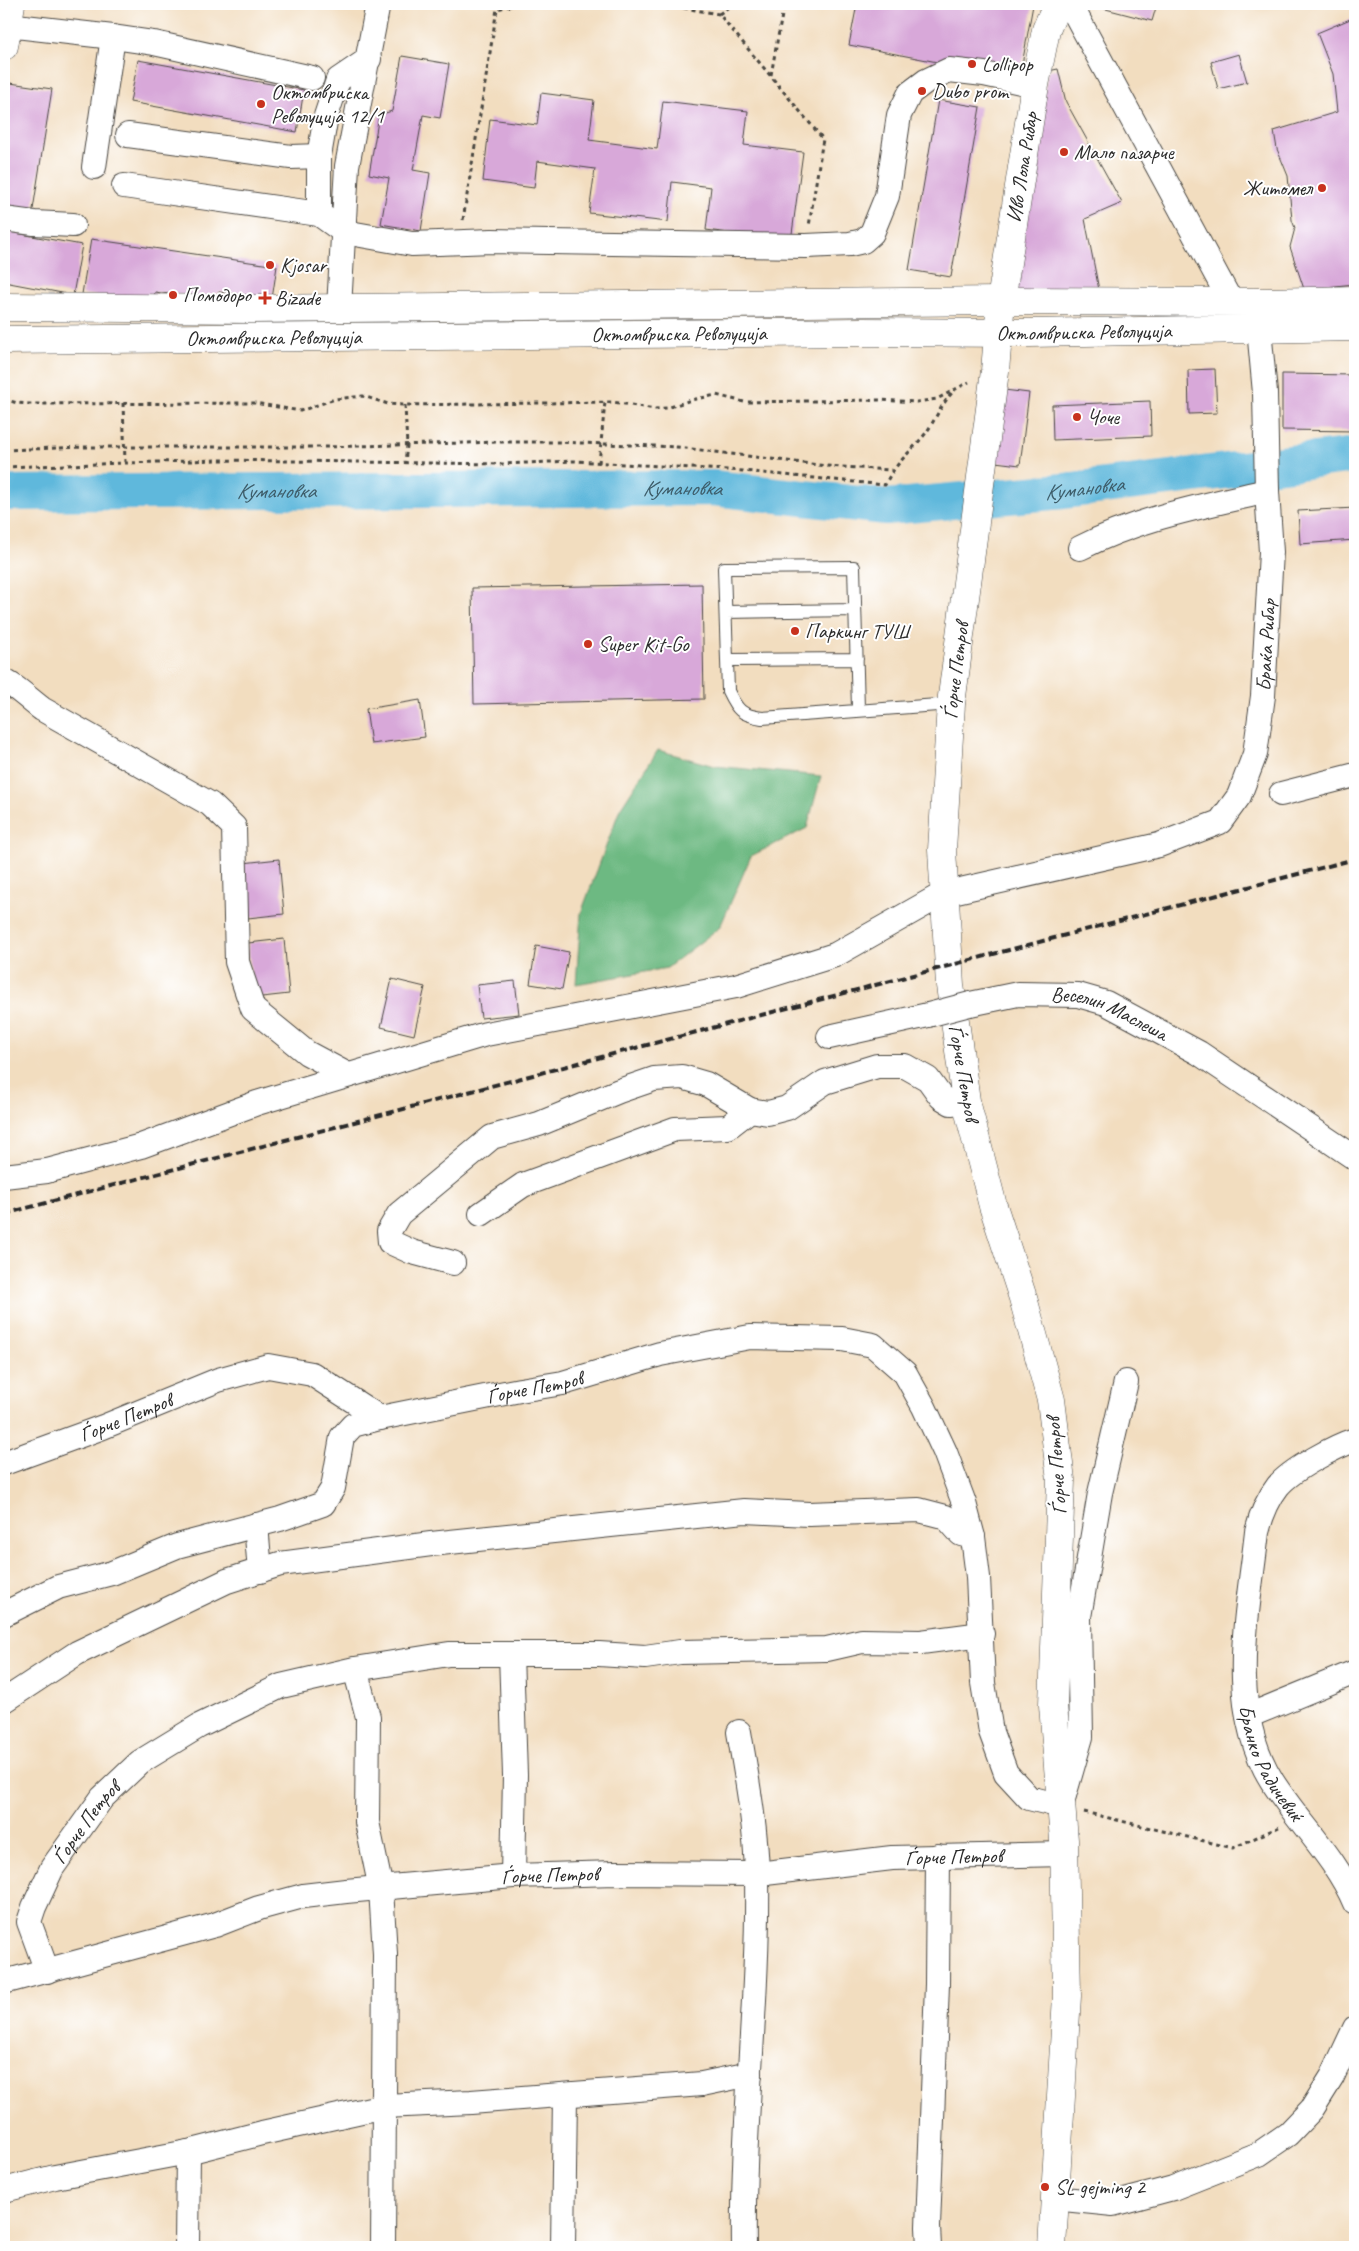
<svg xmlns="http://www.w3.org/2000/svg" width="1359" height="2251" font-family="Caveat,sans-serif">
  <rect width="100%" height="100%" fill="#fff"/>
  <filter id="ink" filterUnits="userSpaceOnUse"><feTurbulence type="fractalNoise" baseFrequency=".02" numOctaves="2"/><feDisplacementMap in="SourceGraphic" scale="10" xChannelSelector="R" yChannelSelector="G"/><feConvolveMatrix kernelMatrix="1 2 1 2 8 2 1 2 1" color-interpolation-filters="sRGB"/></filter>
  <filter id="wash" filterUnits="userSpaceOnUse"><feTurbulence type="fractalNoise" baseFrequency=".0096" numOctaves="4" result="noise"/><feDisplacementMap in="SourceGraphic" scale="20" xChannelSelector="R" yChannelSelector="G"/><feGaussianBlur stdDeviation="1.12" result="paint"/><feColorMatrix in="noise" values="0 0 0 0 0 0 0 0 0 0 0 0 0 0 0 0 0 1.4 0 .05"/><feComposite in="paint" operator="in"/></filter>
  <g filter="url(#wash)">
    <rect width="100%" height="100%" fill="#f2ddbf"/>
    <!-- forest -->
    <path fill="#6db982" stroke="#4c7256" d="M658,750l56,16 107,10 -14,52 -56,28 -31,71 -53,41 -91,16 5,-71 39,-104z"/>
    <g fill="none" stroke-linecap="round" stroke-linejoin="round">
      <!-- river -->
      <path stroke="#5eb8dc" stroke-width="36" id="s1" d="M4,493l709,-5 173,19 178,-16 291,-36"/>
    </g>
    <g id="blocks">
      <!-- building -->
      <path fill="#d8a8d9" d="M857,4h167l9,1 -12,65 -41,-8 -1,8 -130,-25z
        M1097,4h60l-5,17 -54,-14z
        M1355,17v267l-51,5 -14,-42 5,-19 -3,-8 -4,-44 -11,-27 -3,-18 63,-19 -4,-38 -16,-41z
        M1239,54l8,28 -29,7 -7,-27z
        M402,56l47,8 -9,54 -17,-3 -10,55 17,3 -9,58 -40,-7 8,-46 -20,-4 10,-59 13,-4z
        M138,60l166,30 -7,42 -167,-30z
        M1058,69l8,33 56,101 -37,16 15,76h-92l40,-224z
        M10,83l42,6 -20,127 -28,-4v-91z
        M541,93l53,7 -5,40 68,9 6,-48 85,10 -4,34 59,7 -12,89 -85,-11 5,-43 -39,-5 -4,40 -79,-9 6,-44 -58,-8 -3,27 -51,-7 7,-62 47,6z
        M938,100l42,7 -29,170 -42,-7z
        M4,231l78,14 -9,50 -69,-13z
        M91,239l186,27 -5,33 -53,-7 -8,8 -56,-8 -2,12 -71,-10z
        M1215,369l2,44 -28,1 -1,-44z
        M1282,374l73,1v56l-73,-1z
        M1004,390l25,3 -9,72 -25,-3z
        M1150,401l1,35 -98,4 -1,-35z
        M1355,508v32l-55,4 -2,-33z
        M702,584l2,115 -230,5 -2,-116z
        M420,700l5,37 -54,7 -5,-35z
        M279,859l5,55 -36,4 -5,-55z
        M284,939l5,55 -36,4 -5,-55z
        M536,946l33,6 -7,37 -32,-5z
        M392,979l33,8 -11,48 -33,-8z
        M515,981l4,33 -38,4 -4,-33z"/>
    </g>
  </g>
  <g filter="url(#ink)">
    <use href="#blocks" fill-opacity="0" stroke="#494641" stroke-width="1"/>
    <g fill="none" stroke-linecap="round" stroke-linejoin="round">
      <!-- service casing -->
      <g stroke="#494641" stroke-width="14">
        <path id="service" d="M726,612l129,-2
          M727,660l130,-1
          M858,709l-4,-142 -130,1 4,123c9,19 13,24 34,27l189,-14"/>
      </g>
      <!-- minor casing -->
      <g stroke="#494641" stroke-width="26">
        <g id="minor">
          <path d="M1070,4l161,298"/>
          <path d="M7,25l106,12 41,6 158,35"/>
          <path d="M128,135l163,22 28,-1"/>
          <path d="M94,167l19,-130"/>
          <path d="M124,186l195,28 25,18 68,12 80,-3 314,5 44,-2 13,-3 9,-8 15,-37 12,-81 11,-22 16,-12 23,-11 35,4 51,11"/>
          <path d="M319,214v-58l7,-40 12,-36 31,-21"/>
          <path d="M4,219l30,4 39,2"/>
          <path d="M339,308l8,-142 31,-162"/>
          <path d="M1080,548c59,-30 123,-42 187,-57"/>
          <path d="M4,681c6,1 30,22 38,28l168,95 24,23 3,135 16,47 54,44 41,22"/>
          <path d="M1281,794l74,-19"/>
          <path id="s2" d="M970,1004l48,-10 60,1 28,8 93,50 156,105"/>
          <path d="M829,1037l99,-22"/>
          <path id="s3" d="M4,1176l43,-5 94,-25 116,-43 229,-69 250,-48 99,-31 108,-61 216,-49 61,-23 19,-26 16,-42 8,-58 8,-144 -4,-61 -2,-98 -6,-64"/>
          <path d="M481,1214l42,-29 152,-56 53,-2 22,-17"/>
          <path d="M453,1263l-41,-11 -22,-10 -1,-11 10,-17 93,-77 47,-13 80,-33 35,-12 28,-2 24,7 44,26 18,3 19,-5 38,-26 52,-16h28l23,13 13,18 10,6 15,-2"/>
          <path id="s4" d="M1355,1440c-20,6 -64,30 -77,46 -11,14 -17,30 -21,46 -9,81 -31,175 15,249 26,41 64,77 83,122"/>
          <path id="s5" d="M4,1463l99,-36 115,-47 50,-14 44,8 68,44"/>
          <path d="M256,1525l4,46"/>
          <path id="s6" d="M4,1614l54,-27 54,-14 65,-27 103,-27 43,-15 10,-16 9,-51 11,-12 27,-7 140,-28 43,-7 97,-29 90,-17 92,2 31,6 32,28 19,34 21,45 19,51 9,34 5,40 5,106 8,49 15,41 23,25 32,8 20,-69 -2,-120 21,-124 26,-111"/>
          <path d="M511,1654l4,121 -2,101"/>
          <path d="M355,1669l13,48 -1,105 14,67 4,65 -2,293"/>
          <path d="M4,1701l73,-48 150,-72 53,-17 151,-20 313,-33 65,3 110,-4 27,7 15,17 12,3"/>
          <path d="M1248,1716l107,-44"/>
          <path d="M739,1732c8,47 17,95 18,143 2,124 -15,248 -13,372"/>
          <path id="s7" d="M47,1971l-18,-49 5,-15 18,-39 50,-70 38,-36 59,-36 82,-40 74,-17 94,-15h150l46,3 35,-5 147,-3 35,-8 59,1 61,-8"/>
          <path id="s8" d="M4,1982l211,-57 44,-17 44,-12 43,-5 167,-15 102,-3 142,1 135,-16 172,-4"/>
          <path d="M4,2190l51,-13 133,-25 74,-19 122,-27 87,-4 231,-18 48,-10"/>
          <path d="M1054,2198l59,6 60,-16 86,-34 29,-20 24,-25 20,-32 23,-49"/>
          <path d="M187,2247l1,-95"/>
          <path d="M563,2247l2,-152"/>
          <path d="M929,2247l-1,-20 9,-243 1,-128"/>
        </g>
      </g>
      <!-- tertiary casing -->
      <g stroke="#494641" stroke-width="29">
        <g id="tertiary">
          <path d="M4,46l7,-42"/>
          <path d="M4,307l247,2 750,-8 262,1 92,-2"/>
          <path id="s9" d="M4,340l857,-8 169,1 325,-6"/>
          <path id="s10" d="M1052,2247l15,-251 -3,-156 -11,-135 8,-225 -10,-80 -28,-102 -30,-92 -27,-105 -16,-116 -8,-135 9,-146 44,-333 6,-70 34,-216 11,-55 11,-26"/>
        </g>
      </g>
      <!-- path -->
      <path stroke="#494641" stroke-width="3" stroke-dasharray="4 4" stroke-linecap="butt" d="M660,4l59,10 104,125 -14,87
        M719,14l14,-10
        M771,75l13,-71
        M463,220l34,-211 22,-5
        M4,399l13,4 12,1 226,-1 45,8 35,-12 28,-3 25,8 17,1 208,-3 42,7 12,-1 24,-8 25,-5 28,7 134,-2 39,2 20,-3 32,-17
        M123,403l2,59
        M405,405l2,41 -2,16
        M4,450l80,-3h240l176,-5h58l119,5 149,19 66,4
        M599,463l6,-61
        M4,467l215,-7 282,4 73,-3 169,10 142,14c10,-22 26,-33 41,-52 9,-13 15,-28 26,-40
        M1084,1812l149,36 46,-21"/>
      <!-- service -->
      <use href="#service" stroke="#fff" stroke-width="12"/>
      <!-- minor -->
      <use href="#minor" stroke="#fff" stroke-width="24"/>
      <!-- tertiary -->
      <use href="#tertiary" stroke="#fff" stroke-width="28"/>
      <!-- rail -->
      <path stroke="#2b2b2b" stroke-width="4" stroke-dasharray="8 4" stroke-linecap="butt" d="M4,1214l1351,-355"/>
      <!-- minor-bridge casing -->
      <g stroke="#494641" stroke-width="26" stroke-linecap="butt">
        <path id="minor-bridge" d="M928,1015l42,-11"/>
      </g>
      <!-- minor-bridge -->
      <use href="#minor-bridge" stroke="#fff" stroke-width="24"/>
    </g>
  </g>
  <!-- markers -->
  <g fill="#c8321e" stroke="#fff" stroke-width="2">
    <circle cx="972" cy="64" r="5"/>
    <circle cx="922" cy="91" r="5"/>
    <circle cx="261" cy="104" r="5"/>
    <circle cx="1064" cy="152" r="5"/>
    <circle cx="1322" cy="188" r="5"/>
    <circle cx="270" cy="265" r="5"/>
    <circle cx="173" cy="295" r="5"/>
    <path d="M262.5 290.5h5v5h5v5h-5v5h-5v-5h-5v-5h5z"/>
    <circle cx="1077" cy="417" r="5"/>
    <circle cx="795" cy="631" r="5"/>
    <circle cx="588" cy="644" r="5"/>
    <circle cx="1045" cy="2187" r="5"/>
  </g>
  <g text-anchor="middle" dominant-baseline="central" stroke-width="4" stroke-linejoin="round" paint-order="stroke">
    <!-- poi labels -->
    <g font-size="21" fill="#2b2b2b" stroke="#fff" text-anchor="start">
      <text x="982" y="64">Lollipop</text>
      <text x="932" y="91">Dubo prom</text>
      <text x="271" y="92">Октомвриска<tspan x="271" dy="24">Револуција 12/1</tspan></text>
      <text x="1074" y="152">Мало пазарче</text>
      <text x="1312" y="188" text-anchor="end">Житомел</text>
      <text x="280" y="265">Kjosar</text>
      <text x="183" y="295">Помодоро</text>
      <text x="275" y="298">Bizade</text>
      <text x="1087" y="417">Чоче</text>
      <text x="805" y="631">Паркинг ТУШ</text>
      <text x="598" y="644">Super Kit-Go</text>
      <text x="1055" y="2187">SL gejming 2</text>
    </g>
    <!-- street labels -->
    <g font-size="21" fill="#2b2b2b" stroke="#fff">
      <text stroke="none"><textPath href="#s10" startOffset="2100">Иво Лола Рибар</textPath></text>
      <text stroke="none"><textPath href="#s9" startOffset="1080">Октомвриска Револуција</textPath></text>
      <text stroke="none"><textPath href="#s9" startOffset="675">Октомвриска Револуција</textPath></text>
      <text stroke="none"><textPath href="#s9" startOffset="270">Октомвриска Револуција</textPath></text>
      <text stroke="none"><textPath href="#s3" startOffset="1459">Браќа Рибар</textPath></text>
      <text stroke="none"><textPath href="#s10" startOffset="1592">Ѓорче Петров</textPath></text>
      <text stroke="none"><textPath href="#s2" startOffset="144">Веселин Маслеша</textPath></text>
      <text transform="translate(964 1073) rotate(80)">Ѓорче Петров</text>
      <text stroke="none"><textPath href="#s6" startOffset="611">Ѓорче Петров</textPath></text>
      <text stroke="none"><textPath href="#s5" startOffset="130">Ѓорче Петров</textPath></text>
      <text transform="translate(1056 1466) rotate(-94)">Ѓорче Петров</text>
      <text stroke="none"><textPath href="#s4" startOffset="379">Бранко Радичевиќ</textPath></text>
      <text stroke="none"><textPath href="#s7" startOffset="168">Ѓорче Петров</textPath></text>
      <text stroke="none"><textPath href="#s8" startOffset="964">Ѓорче Петров</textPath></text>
      <text stroke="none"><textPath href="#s8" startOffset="559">Ѓорче Петров</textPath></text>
    </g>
    <!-- water labels -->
    <g font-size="22" font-style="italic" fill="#3d5c69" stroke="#fff">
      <text stroke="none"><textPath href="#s1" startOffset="1082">Кумановка</textPath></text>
      <text stroke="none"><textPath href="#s1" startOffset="678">Кумановка</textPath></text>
      <text stroke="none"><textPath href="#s1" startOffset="272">Кумановка</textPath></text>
    </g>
  </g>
  <!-- margin -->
  <rect width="1359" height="2251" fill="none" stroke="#fff" stroke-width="20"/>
</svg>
